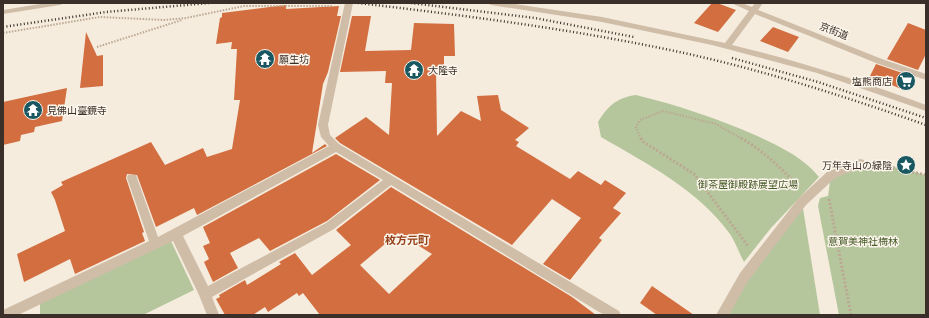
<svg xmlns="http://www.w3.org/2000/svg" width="929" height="318" font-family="'Roboto Condensed','Noto Sans JP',sans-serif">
  <rect width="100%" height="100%" fill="#f5ecde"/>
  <!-- green -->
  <path fill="#b5c69c" d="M636,95c41,10 80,23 119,40 24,11 48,22 64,42l-48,51 -27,34c-5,-9 -8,-19 -14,-28 -33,-45 -81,-69 -129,-97l-3,-15c10,-16 18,-24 38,-27z
    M860,163l26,2 40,10v140h-87l-21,-109 2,-8 8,-2 3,-21z
    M802,202l18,113h-97z
    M171,241l23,49 -51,25h-103v-12z"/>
  <!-- building -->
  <path fill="#d26e3f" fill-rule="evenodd" d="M712,3h5l19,7 -18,22 -24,-9z
    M286,5v4l53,-3 -2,10h4l-13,56 -5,12 -11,69 13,-9 2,2 -130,69 -3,-7 -38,19 -19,-52 -10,-1 -1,4 18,54 -2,1 3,8 -70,33 -5,-15 -46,23 -7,-28 48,-23 -10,-31 -4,-8 12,-7 -2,-3 90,-40 14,23 38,-17 4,9 25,-8 8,-49h-6l3,-51h-6l1,-7 -16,2 4,-26 2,-1v-4z
    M352,16h19l-6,35 46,-1 3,-27 40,1 1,32h-11v13h-8l1,67 24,-25 20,10 -4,-25 21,-1 3,15 28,18 -14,12 4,2 -3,4 54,33 8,-8 23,14 4,-5 21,13 -13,15 8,5 -22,25 3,2 -32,40 -27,-16 38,-46 -29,-19 -40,46 -172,-102 -5,-5 31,-21 23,18 3,-52h-7l1,-12 -46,1z
    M908,23l18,7v24l-8,16 -31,-11z
    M773,27l26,10 -11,15 -28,-11z
    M86,32l11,24 6,-1v31l-23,2z
    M876,64l38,13 -8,14 -19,-8 -2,4 -17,-7z
    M67,88l-5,33 -27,6 -1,5 -13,3 -1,6 -17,4v-43z
    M336,154l44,26 -53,41 -57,30 -11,-13 -29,15 8,15 -25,14 -9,-20 5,-3 -6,-13 7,-3 -7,-16z
    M391,187l181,110 24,18h-276l-17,-22 -4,3 -2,-3 -29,19 -3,-5 -12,8h-28l-9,-16 4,-2 -1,-2 26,-15 2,5 34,-21 -2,-2 16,-9 17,22 39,-30 -15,-15zM398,233l34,21 -43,40 -29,-29z
    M652,286l42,29h-37l-17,-12z"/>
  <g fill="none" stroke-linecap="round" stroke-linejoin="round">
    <!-- path-far1 -->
    <path stroke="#bba792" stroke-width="2" stroke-dasharray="1.5 1.5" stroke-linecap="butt" d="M3,33l97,-16 64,3 22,-2 58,-12h88
      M97,47l85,-27
      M641,139l-5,-12 4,-7 23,-9 53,13 26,15"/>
    <!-- path -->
    <path stroke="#bba792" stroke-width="3" stroke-dasharray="2 2" stroke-linecap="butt" d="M641,138l1,3 52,33 54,72
      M741,138c21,12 39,29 56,47
      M877,164l49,11
      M829,199l22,116"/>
    <!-- street -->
    <path fill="#cfbda8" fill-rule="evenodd" d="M46,3h18l-4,2 -57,9v-4z
      M345,3h8l-25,122 2,10 9,9 280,167 2,4h-17l-213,-130 -57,44 -122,68 7,18h-12l-8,-20 -26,-54 -155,74h-15v-5l146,-69 -22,-63 1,-3h8l1,3 21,59 171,-91 -8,-9 -3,-12zM336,152l47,28 -57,43 -118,63 -25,-50z
      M487,3h21l94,14 123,26 24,-32 -18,-8h11l10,4 3,-4h8l-5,7 124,49 44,15v6l-50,-17 -121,-49 -23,31c66,16 130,36 194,60v6l-109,-38 -105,-28 -110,-23 -111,-17z
      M860,159l4,1 1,3 -1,3 -29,12 -29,27 -58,76 -19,34h-13l24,-42 58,-74 29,-27z"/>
    <!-- rail -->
    <path stroke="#3b3029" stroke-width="2.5" stroke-dasharray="1 2.5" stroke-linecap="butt" d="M358,3c103,12 206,25 307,46 89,18 176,46 261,76
      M411,3l124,15 99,19
      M3,27l103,-15 103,-9
      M732,58l86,24 108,36"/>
  </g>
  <!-- icons -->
  <defs>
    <g id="temple-disc" transform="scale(1)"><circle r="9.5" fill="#195761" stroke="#fcf5eb"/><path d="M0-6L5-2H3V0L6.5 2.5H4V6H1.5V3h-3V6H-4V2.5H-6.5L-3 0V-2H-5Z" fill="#fff"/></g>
    <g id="supermarket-disc" transform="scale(1)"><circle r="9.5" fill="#195761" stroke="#fcf5eb"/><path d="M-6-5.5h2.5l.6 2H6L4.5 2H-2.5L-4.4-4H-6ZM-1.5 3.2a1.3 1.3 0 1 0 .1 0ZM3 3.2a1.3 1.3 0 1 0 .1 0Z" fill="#fff"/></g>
    <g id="sight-disc" transform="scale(1)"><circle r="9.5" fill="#195761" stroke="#fcf5eb"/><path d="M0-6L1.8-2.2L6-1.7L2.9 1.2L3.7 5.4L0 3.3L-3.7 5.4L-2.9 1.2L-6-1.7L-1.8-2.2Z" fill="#fff"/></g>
  </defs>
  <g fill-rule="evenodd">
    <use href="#temple-disc" x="265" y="59"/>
    <use href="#temple-disc" x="414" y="70"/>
    <use href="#supermarket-disc" x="906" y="81"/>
    <use href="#temple-disc" x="33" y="110"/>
    <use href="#sight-disc" x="906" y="165"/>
  </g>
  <g text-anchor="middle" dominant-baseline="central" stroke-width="3" stroke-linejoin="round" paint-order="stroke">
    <!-- street labels -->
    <g font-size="10" fill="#3b3029" stroke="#fcf5eb">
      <text transform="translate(834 31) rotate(22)">京街道</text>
    </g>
    <!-- poi labels -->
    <g font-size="10" fill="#3b3029" stroke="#fcf5eb" text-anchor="start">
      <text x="279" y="59">願生坊</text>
      <text x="428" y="70">大隆寺</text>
      <text x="892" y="81" text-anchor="end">塩熊商店</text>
      <text x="47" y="110">見佛山臺鏡寺</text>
      <text x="892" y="165" text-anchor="end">万年寺山の緑陰</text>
    </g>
    <!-- park labels -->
    <g font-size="10" fill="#465c2a" stroke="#fcf5eb">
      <text x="748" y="184">御茶屋御殿跡展望広場</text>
      <text x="863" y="241">意賀美神社梅林</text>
    </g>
    <!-- neighbourhood labels -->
    <g font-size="11" font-weight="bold" fill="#934019" stroke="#fcf5eb">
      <text x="407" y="240">枚方元町</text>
    </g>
  </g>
  <!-- border -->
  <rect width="929" height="318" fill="none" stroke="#3b3029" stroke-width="8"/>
</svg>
